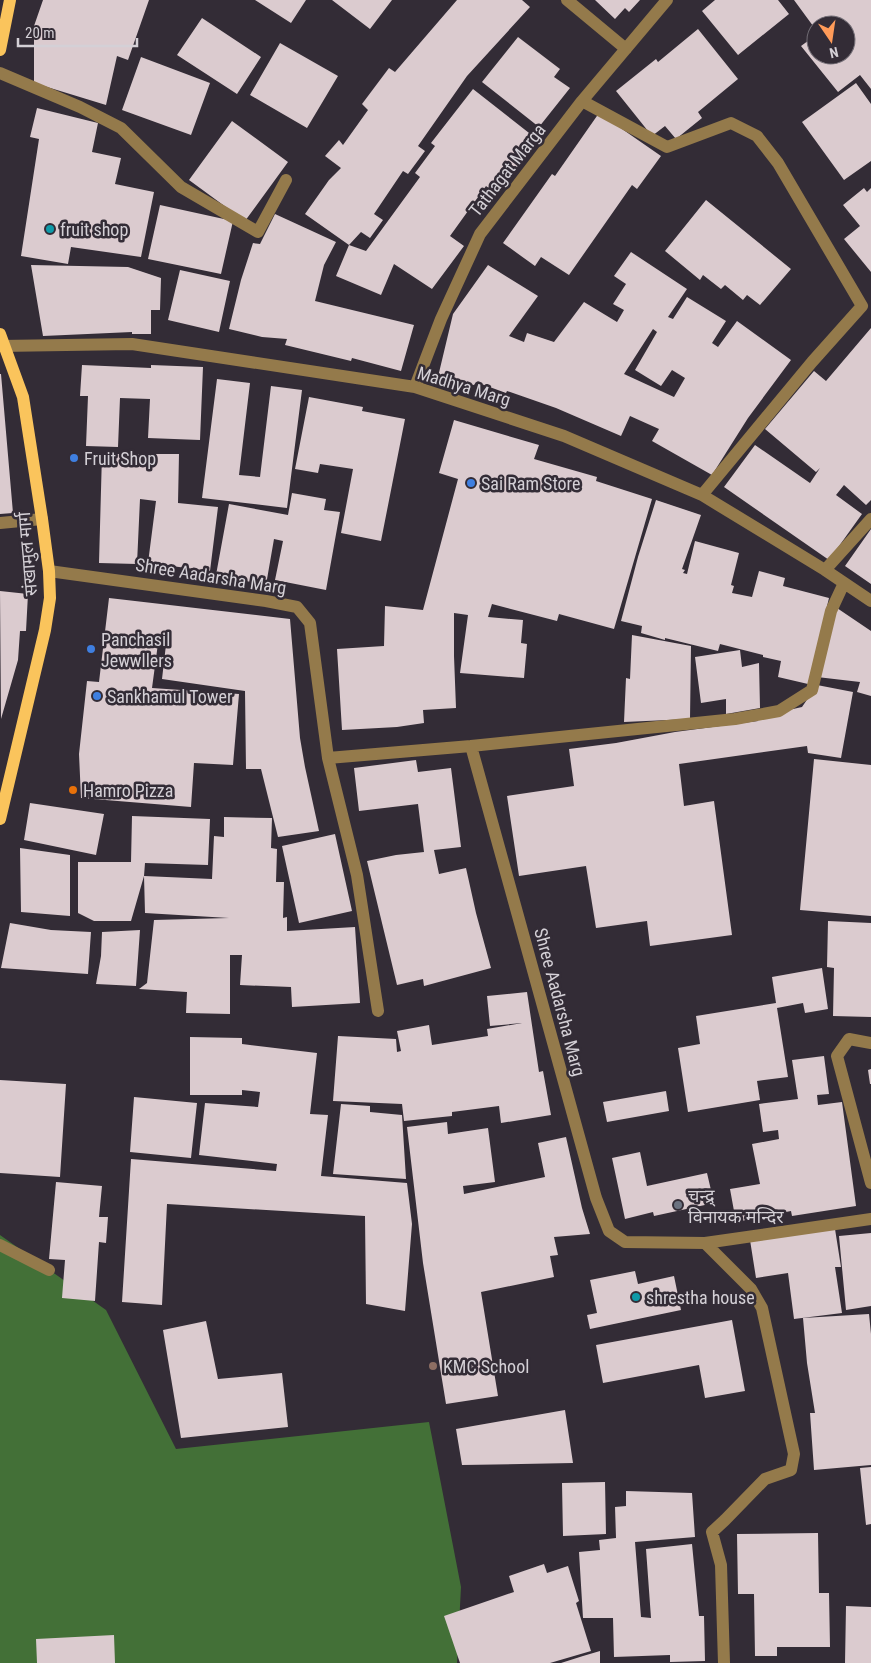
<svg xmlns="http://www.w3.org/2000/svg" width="871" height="1663" font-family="'Roboto Condensed','Noto Sans Devanagari',sans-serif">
  <rect width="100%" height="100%" fill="#332c36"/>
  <!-- forest -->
  <path fill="#437037" d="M0,1235l106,75 70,139 253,-27 32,165 -4,76h-457z"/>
  <!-- building -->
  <path fill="#dbcbcf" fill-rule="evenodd" d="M43,0h106l-21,60 -11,-4 -11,49 -72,-22v-57z
    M255,0h51l-15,23z
    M332,0h60l-22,29z
    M457,0h65l8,7 -63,69 -49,70 7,5 -17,23 -5,-3 -29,43 9,6 -13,18 -9,-6 -12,13 17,6 54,-74 -5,-4 20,-27 -4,-3 42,-54 65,51 -42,54 -10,-8 -36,50 14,10 -32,43 -38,-25 -13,31 -45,-19 13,-31 -44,-31 24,-34 12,-12 -16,-12 14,-16 4,5 25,-35 -6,-6 27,-36 6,4z
    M595,0h45l-11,12 -4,-4 -10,11z
    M715,0h63l11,14 -51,41 -36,-44z
    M794,0h77v89l-11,-14 -22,17 -37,-46 15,-11v20h30v-30h-30v5z
    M202,18l59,39 -24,37 -60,-39z
    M698,29l40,50 -40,33 4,6 -26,21 -11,-13 -13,10 -36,-45 40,-32 2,3z
    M518,37l42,32 -6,8 16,11 -31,39 -57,-45z
    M280,43l58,33 -31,52 -57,-33z
    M141,57l69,26 -19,52 -69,-25z
    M856,83l15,21v57l-27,19 -42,-58z
    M37,108l61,15 -6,29 29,6 -6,26 39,8 -13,65 -70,-10 -3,17 -47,-8 18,-117 -9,-2z
    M599,113l62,43 -24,33 -5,-4 -63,90 -28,-18 -6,9 -32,-23 49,-69 3,2z
    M232,121l56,41 -43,59 -56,-41z
    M864,188l3,4 4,-4v84l-27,-33 16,-13 -17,-21z
    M706,200l85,69 -31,36 -13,-10 -4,5 -18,-15 -4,4 -18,-14 -3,5 -35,-29z
    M160,205l73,16 -12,53 -73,-15z
    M275,214l61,28 -12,23 -9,36 99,24 -13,46 -49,-13 -1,3 -66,-16 2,-6 -25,-2 -33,-8 12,-49 12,-37 7,1z
    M631,252l56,37 -19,28 5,2 14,-22 39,24 -14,22 6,4 19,-26 54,39 -43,58 -36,57 -60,-34 7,-12 -29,-13 -9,20 -65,-28 -49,-17 -1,2 -30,-11 -2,3 -37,-4 16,-67 35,-49 50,31 -29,40 15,6 3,-9 27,9 30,-40 33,20 7,-12 -11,-6 13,-20 -12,-8zM653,329l4,3 -22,38 26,16 11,-16 13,8 -11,19 -50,-23z
    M31,265l97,2 33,11 -1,32h-9v24h-19v-2l-89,4z
    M180,270l50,11 -11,51 -51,-12z
    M871,328v172l-5,5 -22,-20 -8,10 26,19 -33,46 -105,-73 31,-42 55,38 10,-15 -4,4 -51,-43 49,-58 12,10z
    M82,365l69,3v-3l52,2 -3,73 -52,-2 2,-39 -30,-1 -2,49 -32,-1 2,-50h-8z
    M0,374h1l12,139 -13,1z
    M217,379l33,4 -11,92 21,2 11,-91 31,4 -15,118 -85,-10z
    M309,397l54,10 -1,4 43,8 -24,122 -40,-8 12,-64 -33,-5 -2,9 -23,-4z
    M454,420l85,25 -5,14 63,18 -1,4 56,18 -38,130 -55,-15 -2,7 -65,-17 -4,13 35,3 -2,23 6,1 -3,34 -64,-5 8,-58 -14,-2v43l2,52 -33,2 1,13 -27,4 -55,3 -5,-81 47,-3 1,-40 38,4 35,-131 -19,-6z
    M102,454h77l-1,49 40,4 -8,64 -62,-8 8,-62 -16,-2 -3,65 -38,-1z
    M292,493l34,6 -2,11 16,2 -14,78 -51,-10 8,-39 -9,-2 -8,46 -50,-10 13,-71 59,11z
    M656,500l45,15 -19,54 3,1 -2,3 4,1 8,-33 44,12 -8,32 3,1 -2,7 20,4 7,-26 26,7 -2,8 46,12 -21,86 -30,-7 3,-16 -18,-4v-2l-43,-11 -2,7 -53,-13v2l-24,-7 1,-7 -21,-5 17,-64z
    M871,529v55l-26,-18z
    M0,591l28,3 -2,37h-6l-2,29 -17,59z
    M109,598l181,21 10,119 5,29 14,64 -41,6 -17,-68h-15l-1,-78 -83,-12 5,-43h-8l-7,52 87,6 -6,71 -39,-2 -3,44 -110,-9 -2,-44 8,-73 12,1z
    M834,606l37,25v65l-14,-4 3,-10 -43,-5z
    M632,635l59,11 -1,73 -66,3 2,-44 4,1z
    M740,650l2,17 17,-4 1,45 -34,6v-15l-25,4 -6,-46z
    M817,685l36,7 -12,66 -33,-5 -1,-7 -128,18 5,42 30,-5 18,134 -82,11 -3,-25 -51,7 -10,-62 -67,10 -12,-80 67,-10 -5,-37 47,-6 59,-11 83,-11 -1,-4 45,-10z
    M814,759l57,6v151l-71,-6z
    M416,760l2,12 33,-4 10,79 -27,3 5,24 27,-6 10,45 15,55 -67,18 -1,-7 -26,6 -30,-124 29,-6 28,-3 -6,-48 -59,7 -5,-43z
    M30,803l74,11 -8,41 -72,-15z
    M132,816l78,3 -2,46 -63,-2 -1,13 68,3 2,-43 10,1v-20l48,1 -1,30 6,1 -1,33h8l-1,36 4,-1v14l68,-4 5,76 -68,4 -1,-20 -51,-2 2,-30h-12v59l-44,-1 1,-21 -48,-3 8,-6 7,-63 75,-2 -84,-5 -1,-37 -13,45h-37l-16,-8v-51h53z
    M335,834l17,77 -53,12 -17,-77z
    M20,848l50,7v61l-49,-4z
    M828,921l43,2v94l-38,-1 1,-48 -7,-1z
    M10,923l41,7 40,2 -3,42 -87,-6z
    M140,930l-4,56 -40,-2 5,-28 1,-24z
    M822,968l6,41 -23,4 -2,-10 -26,5 11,69 -31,4 3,19 -72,12 -10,-64 22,-4 -4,-28 80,-13 -4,-26z
    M527,992l12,80 4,-1 8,44 -50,8 -2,-17 -47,6v4l-48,5 -2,-17 -69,-3 5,-65 58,3 1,13 4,-1 -4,-20 32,-6 3,20 56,-9 -1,-7 35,-6 -32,3 -3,-30z
    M190,1037l52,1v6l75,9 -7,61 18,1 -7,61 86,7 5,41 -7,87 -39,-7 -1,-88 -198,-12 -5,101 -40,-3 9,-143 145,12 1,-7 -78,-9 6,-52 53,4 2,-15 -18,-2v5h-52z
    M824,1056l5,38 -12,1 1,10 24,-3 14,104 -64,10 -1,-5 -55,11 -6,-33 30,-5 -8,-40 27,-5 -1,-9 -15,2 -4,-28 39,-5 -6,-39z
    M871,1069v15h-1l-2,-14z
    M0,1080l66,4 -6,93 -60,-4z
    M666,1091l3,20 -62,11 -4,-20z
    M134,1097l63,6 -6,55 -61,-6z
    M341,1104l29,2v6l32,3 4,64 -73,-5z
    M447,1122l1,12 40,-6 7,54 -32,4 1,8 81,-17 -7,-34 28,-6 16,71 8,26 -36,3 4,18 -8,1 4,21 -73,15 17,104 -52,8 -23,-141 -16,-136z
    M640,1152l7,34 60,-13 7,30 -60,13 -1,-4 -28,7 -13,-61z
    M56,1182l46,4 -3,31h9l-2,26 -7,-1 -4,59 -33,-3 3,-38 -16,-1z
    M835,1229l6,38h-6l7,46 -48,6 -6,-46 -32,5 -6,-38z
    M871,1233v73l-25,4 -7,-74z
    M635,1271l3,13 36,-8 7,34 -91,19 -3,-14 10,-2 -7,-33z
    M869,1314l2,20v131l-57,5 -4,-57h5l-8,-50 -4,-45z
    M732,1320l13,71 -40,7 -6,-33 -96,18 -7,-38z
    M206,1321l12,58 64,-6 6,54 -107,11 -18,-108z
    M565,1410l8,53 -111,2 -6,-36z
    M871,1467v57l-5,1 -6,-57z
    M605,1482l1,52 -43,2 -1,-53z
    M626,1491l66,2 3,44 -60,5 6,75 10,1 -5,-69 46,-5 7,72h5l1,45 -35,1v-7l-56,2 -1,-39h-30l-4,-66 21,-2 -1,-10 17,-2 -1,-31 11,-1z
    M818,1533l1,60h10l1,54h-53v9h-22l-1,-62h-16l-1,-60z
    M544,1564l3,9 21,-7 11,35 -3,2 15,48 -41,12h-90l-16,-47 70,-24 -5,-16z
    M846,1606l25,1v56h-26z
    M114,1635l1,28h-78l-1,-24z
    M600,1651v12h-39l22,-7z"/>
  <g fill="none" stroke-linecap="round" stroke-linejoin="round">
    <!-- minor -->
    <path stroke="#947a4b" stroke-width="12" d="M567,0l59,49
      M0,73l80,34 41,21 60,59 77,45 28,-52
      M582,101l85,46 64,-24 26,13 21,27 84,143 -50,56 -110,133
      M0,346l132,-2 283,43 149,49 138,59 123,75 46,31
      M415,387l26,-68 39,-85 102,-133 85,-101
      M0,523l42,-4
      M825,570l46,-51
      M49,571l217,30 31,6 13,16 18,135 143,-12 125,452 13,33 16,11 80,1 46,46 11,19 32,146 -3,16 -26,9 -40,41 -13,12 9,33 3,98
      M471,746l264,-27 44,-8 33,-21 19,-79 13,-28
      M328,758l29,117 21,136
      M871,1043l-22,-4 -12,17 34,127
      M705,1243l166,-24
      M0,1245l49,25"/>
    <!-- major -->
    <path stroke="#fac45c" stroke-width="12" d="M0,50l10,-50
      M0,334l23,63 19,122 7,52 1,27 -5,32 -45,189"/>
  </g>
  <!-- markers -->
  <g fill="#0f9aa8" stroke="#332c36" stroke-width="2">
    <circle cx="50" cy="229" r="5"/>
    <circle cx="636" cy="1297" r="5"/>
  </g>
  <g fill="#3f7fe0" stroke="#332c36" stroke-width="2">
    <circle cx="74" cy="458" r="5"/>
    <circle cx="471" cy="483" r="5"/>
    <circle cx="91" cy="649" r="5"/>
    <circle cx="97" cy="696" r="5"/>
  </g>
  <circle fill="#e8710a" stroke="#332c36" stroke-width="2" cx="73" cy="790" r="5"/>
  <circle fill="#6b7280" stroke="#332c36" stroke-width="2" cx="678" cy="1205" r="5"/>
  <circle fill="#8d6e63" stroke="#332c36" stroke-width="2" cx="433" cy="1366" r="5"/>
  <g text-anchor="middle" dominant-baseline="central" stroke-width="5" stroke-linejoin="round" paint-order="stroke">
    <!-- street labels -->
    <g font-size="18" fill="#d4d0d6" stroke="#332c36">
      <text transform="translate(507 170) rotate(-52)">Tathagat Marga</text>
      <text transform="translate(464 386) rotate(17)">Madhya Marg</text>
      <text transform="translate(27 554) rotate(-95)">संखामुल मार्ग</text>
      <text transform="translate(211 576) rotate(9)">Shree Aadarsha Marg</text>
      <text transform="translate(560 1002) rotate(75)">Shree Aadarsha Marg</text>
    </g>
    <!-- poi labels -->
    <g font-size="18" fill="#d4d0d6" stroke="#332c36" text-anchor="start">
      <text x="60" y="229">fruit shop</text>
      <text x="84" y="458">Fruit Shop</text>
      <text x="481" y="483">Sai Ram Store</text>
      <text x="101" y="639">Panchasil<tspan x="101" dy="21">Jewwllers</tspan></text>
      <text x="107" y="696">Sankhamul Tower</text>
      <text x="83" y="790">Hamro Pizza</text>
      <text x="688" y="1195">चन्द्र्<tspan x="688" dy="21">विनायक मन्दिर</tspan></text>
      <text x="646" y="1297">shrestha house</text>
      <text x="443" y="1366">KMC School</text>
    </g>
  </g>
  <!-- north arrow -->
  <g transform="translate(831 40) rotate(167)"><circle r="24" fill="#332c36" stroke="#736e76"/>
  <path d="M0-4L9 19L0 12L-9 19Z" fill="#ff9b59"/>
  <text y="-8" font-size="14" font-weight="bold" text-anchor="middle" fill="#d4d0d6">N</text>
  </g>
  <!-- scale -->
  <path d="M18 38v8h119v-8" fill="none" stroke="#d4d0d6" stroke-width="2.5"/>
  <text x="25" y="38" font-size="15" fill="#d4d0d6" stroke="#332c36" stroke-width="4" paint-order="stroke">20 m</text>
</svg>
